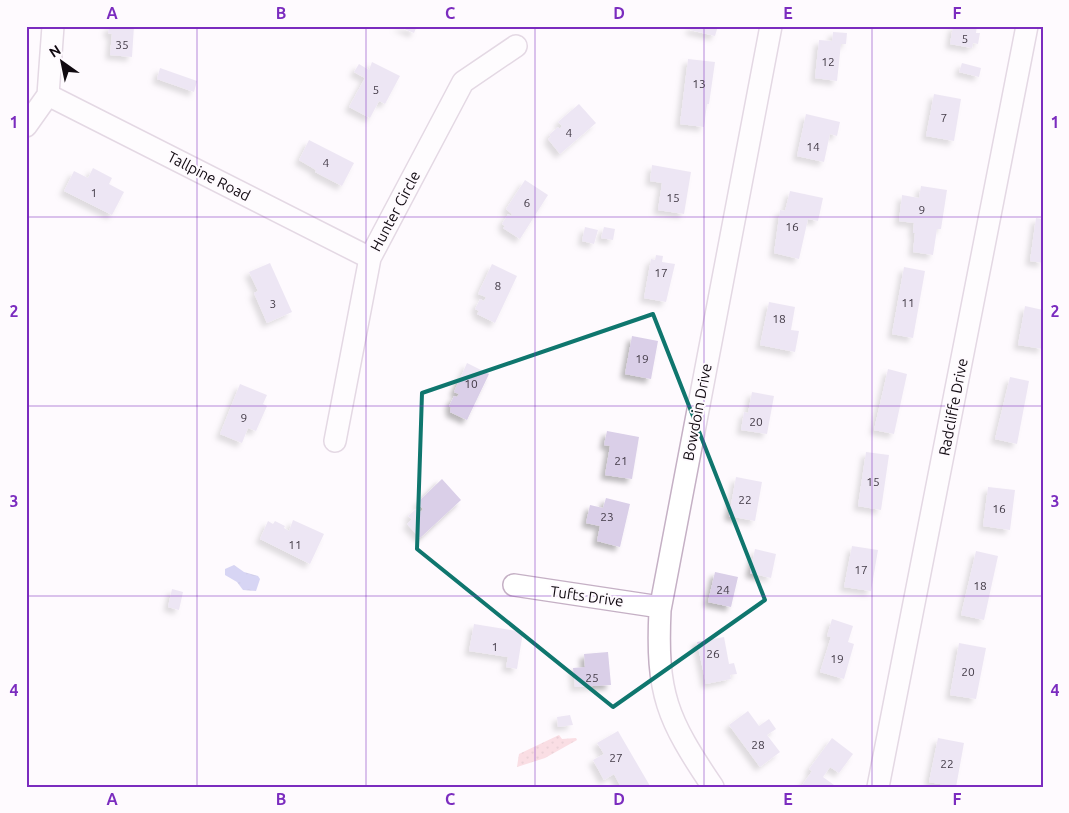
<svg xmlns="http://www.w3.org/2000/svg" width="1069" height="813" font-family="Ubuntu,sans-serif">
  <defs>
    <pattern id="garden-dots" width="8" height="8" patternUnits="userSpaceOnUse" patternTransform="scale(1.25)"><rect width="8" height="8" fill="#f6bcc5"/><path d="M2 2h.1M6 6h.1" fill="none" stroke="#d2a0a8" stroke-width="1.8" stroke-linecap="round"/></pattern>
    <pattern id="water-ripples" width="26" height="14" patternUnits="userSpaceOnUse" patternTransform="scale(1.25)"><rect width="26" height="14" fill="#a9a8e8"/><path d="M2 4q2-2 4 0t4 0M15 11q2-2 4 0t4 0" fill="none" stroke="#908fc6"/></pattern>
    <filter id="shadow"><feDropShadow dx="-4.5" dy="4.5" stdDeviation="2.5" flood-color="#0004"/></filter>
  </defs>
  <rect width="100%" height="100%" fill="#fefafe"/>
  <!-- garden -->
  <path fill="url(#garden-dots)" d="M559,735l3,4 14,-1 1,2 -32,18 -28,9 2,-13z"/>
  <!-- water -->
  <path fill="url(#water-ripples)" d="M234,565l10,7 14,4 2,3 -4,12 -13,-1 -6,-8 -12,-7v-6z"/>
  <!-- building -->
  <path fill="#dacfe8" filter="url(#shadow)" d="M109,26h25l-2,31 -22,-2 2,-21 -4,-1z
    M397,26h20l-3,7z
    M691,26h27l-3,10 -25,-6z
    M953,26h24l-1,7h4l-2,11 -5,-1 -1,5 -22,-4z
    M833,32l14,1 -1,11h-5l-4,37 -22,-3 4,-38 13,1z
    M688,59l27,3 -6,42h-2l-3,23 -24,-3z
    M372,62l28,14 -15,28 -6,-3 -9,17 -21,-11 16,-29 -11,-6 5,-8 10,6z
    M962,63l19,5 -2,9 -20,-5z
    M160,68l37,13 -3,11 -37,-13z
    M934,94l27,5 -7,42 -28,-5z
    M579,104l17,19 -36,31 -12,-15 3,-2 -2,-2 9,-8 2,2 2,-3 -4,-4z
    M806,114l34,8 -3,14 -7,-2 -6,28 -27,-6z
    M309,140l45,23 -12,23 -27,-14 1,-2 -17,-10z
    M652,165l39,7 -7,42 -26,-4 4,-27 -12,-2z
    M93,168l19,10 -3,6 15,8 -12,23 -48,-24 10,-20 14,7z
    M525,180l23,15 -28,44 -17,-11 2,-2 -3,-2 6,-10 3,2 1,-2 -6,-5z
    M921,186l26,4 -6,39h-4l-4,26 -20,-3 2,-19h-2l1,-10 -15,-2 3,-26 17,3z
    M790,191l33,7 -5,23 -10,-2 -9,40 -25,-6 6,-43 5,1z
    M1036,218l7,1v44l-13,-2z
    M585,227l13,3 -4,14 -12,-3z
    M604,227l11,2 -2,11 -12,-2z
    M656,255l7,1 -1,6 13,2 -9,38 -22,-4 7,-39 4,1z
    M270,263l22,49 -25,11 -13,-30 4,-2 -9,-19z
    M492,264l25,12 -22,47 -18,-9 2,-3 -4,-2 5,-10 4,2 2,-4 -8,-3z
    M904,267l21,4 -12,67 -21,-4z
    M769,302l26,5 -4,23 8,1 -4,21 -35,-7z
    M1025,306l18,4v39l-25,-4z
    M632,336l26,5 -7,38 -26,-5z
    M467,363l22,11 -22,46 -17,-8 1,-5 -2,-1 5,-10 3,1 2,-3 -5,-2z
    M888,369l19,5 -13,60 -20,-4z
    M1010,377l19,4 -12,63 -22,-5z
    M240,384l27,11 -4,9 4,2 -11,25 -8,-3 -6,15 -22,-9z
    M752,392l22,4 -7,38 -26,-4 3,-18 4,1z
    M607,431l32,6 -7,42 -27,-4 5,-29 -6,-1z
    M866,452l23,3 -8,55 -23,-4z
    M736,477l26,5 -7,39 -26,-5z
    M442,479l19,21 -41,38 -13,-14 5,-5 -4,-3 9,-8 4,4 2,-3 -6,-6z
    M988,487l27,3 -5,40 -27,-4z
    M606,498l24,6 -10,43 -23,-6 3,-15 -14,-3 4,-18 13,3z
    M293,520l31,14 -14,30 -50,-25 8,-18 5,3 2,-3 10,5 -1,2 5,3z
    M852,546l26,4 -7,41 -27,-4z
    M755,549l21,5 -5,24 -21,-5z
    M976,551l22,5 -14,64 -23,-5z
    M715,572l23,5 -7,30 -23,-5z
    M172,589l11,3 -4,18 -11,-3z
    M832,619l21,7 -5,16 6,2 -10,35 -24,-7 11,-35 -4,-1z
    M474,624l49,8 -6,37 -11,-2 2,-10 -39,-6z
    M724,637l5,27 5,-1 3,11 -7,1 1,4 -25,5 -9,-42z
    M959,643l27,5 -10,51 -26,-4z
    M608,652l3,33 -36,2 -2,-19 12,-1 -1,-13z
    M748,711l11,15 10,-7 7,10 -9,6 13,17 -20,15 -31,-42z
    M570,715l3,10 -15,2 -1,-10z
    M618,731l32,55 -2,1h-27l-7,-13 -10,6 -11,-20 11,-6 -7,-11z
    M832,738l21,16 -14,19 -9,-6 -7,10 11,8 -33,2 11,-16 -3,-2z
    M938,738l26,5 -8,44 -27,-5z"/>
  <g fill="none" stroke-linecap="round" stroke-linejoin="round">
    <!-- minor casing -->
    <g stroke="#c5b0c5" stroke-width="24">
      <path id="minor" d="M48,95l322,163
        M26,126l22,-31 5,-69
        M335,441l35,-183 93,-176 53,-36
        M514,585l146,22
        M713,787c-46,-68 -57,-93 -53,-177l111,-584
        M878,787l149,-761"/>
    </g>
    <!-- minor -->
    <use href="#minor" stroke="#fff" stroke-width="21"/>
  </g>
  <!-- marked area -->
  <path d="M0 0H1069V813H0ZM653,314l112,286 -152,107 -196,-158 5,-156z" fill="#fefafe" fill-opacity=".55" fill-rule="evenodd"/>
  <path fill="none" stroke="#0f766e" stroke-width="4" stroke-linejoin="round" d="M653,314l112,286 -152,107 -196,-158 5,-156z"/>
  <!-- grid -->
  <path fill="none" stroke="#7b2cbf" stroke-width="1" stroke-opacity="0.55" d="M197,26v761M366,26v761M535,26v761M704,26v761M872,26v761M26,217h1017M26,406h1017M26,596h1017"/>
  <g text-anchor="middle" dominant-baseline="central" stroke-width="4" stroke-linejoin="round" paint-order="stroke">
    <!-- number labels -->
    <g font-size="12" fill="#423a46">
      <text x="965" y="38">5</text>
      <text x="122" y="44">35</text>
      <text x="828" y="61">12</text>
      <text x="699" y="83">13</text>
      <text x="376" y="89">5</text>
      <text x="944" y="117">7</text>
      <text x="569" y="132">4</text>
      <text x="813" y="146">14</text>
      <text x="326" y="162">4</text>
      <text x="94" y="192">1</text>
      <text x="673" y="197">15</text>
      <text x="527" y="202">6</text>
      <text x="922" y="209">9</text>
      <text x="792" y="226">16</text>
      <text x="661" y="272">17</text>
      <text x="498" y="285">8</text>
      <text x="908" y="302">11</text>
      <text x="273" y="303">3</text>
      <text x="779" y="318">18</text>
      <text x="642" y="358">19</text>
      <text x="471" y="383">10</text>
      <text x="244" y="417">9</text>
      <text x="756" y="421">20</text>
      <text x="621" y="460">21</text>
      <text x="873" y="481">15</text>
      <text x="745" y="499">22</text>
      <text x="999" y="508">16</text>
      <text x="607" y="516">23</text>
      <text x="295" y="544">11</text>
      <text x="861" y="569">17</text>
      <text x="980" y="585">18</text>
      <text x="723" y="589">24</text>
      <text x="495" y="646">1</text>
      <text x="713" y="653">26</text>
      <text x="837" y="658">19</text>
      <text x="968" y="671">20</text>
      <text x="592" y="677">25</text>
      <text x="758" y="744">28</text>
      <text x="616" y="757">27</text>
      <text x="947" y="763">22</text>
    </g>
    <!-- street labels -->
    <g font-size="15" fill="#100910" stroke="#fefafe">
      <text transform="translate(209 176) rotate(27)">Tallpine Road</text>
      <text transform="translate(395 211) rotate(-62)">Hunter Circle</text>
      <text transform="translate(953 407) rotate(-79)">Radcliffe Drive</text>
      <text transform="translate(697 412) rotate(-79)">Bowdoin Drive</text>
      <text transform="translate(587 596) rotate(8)">Tufts Drive</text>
    </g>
  </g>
  <!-- border -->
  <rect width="1069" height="813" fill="none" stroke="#fefafe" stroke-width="55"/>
  <!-- north arrow -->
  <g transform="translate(62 62) rotate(327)" stroke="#fefafe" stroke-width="4" paint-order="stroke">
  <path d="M0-4L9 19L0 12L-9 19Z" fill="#100910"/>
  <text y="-8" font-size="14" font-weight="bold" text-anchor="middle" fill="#100910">N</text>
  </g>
  <rect x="28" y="28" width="1014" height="758" fill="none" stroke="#7b2cbf" stroke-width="2"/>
  <g font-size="16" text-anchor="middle" font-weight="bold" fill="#7b2cbf">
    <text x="112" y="19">A</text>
    <text x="281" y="19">B</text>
    <text x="450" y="19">C</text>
    <text x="619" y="19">D</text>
    <text x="788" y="19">E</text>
    <text x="957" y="19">F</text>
    <text x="14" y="128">1</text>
    <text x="1055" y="128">1</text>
    <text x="14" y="317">2</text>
    <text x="1055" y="317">2</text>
    <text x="14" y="507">3</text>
    <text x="1055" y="507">3</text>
    <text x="14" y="696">4</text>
    <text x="1055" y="696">4</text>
    <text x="112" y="805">A</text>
    <text x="281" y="805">B</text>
    <text x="450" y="805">C</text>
    <text x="619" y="805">D</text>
    <text x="788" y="805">E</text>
    <text x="957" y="805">F</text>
  </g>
</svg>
